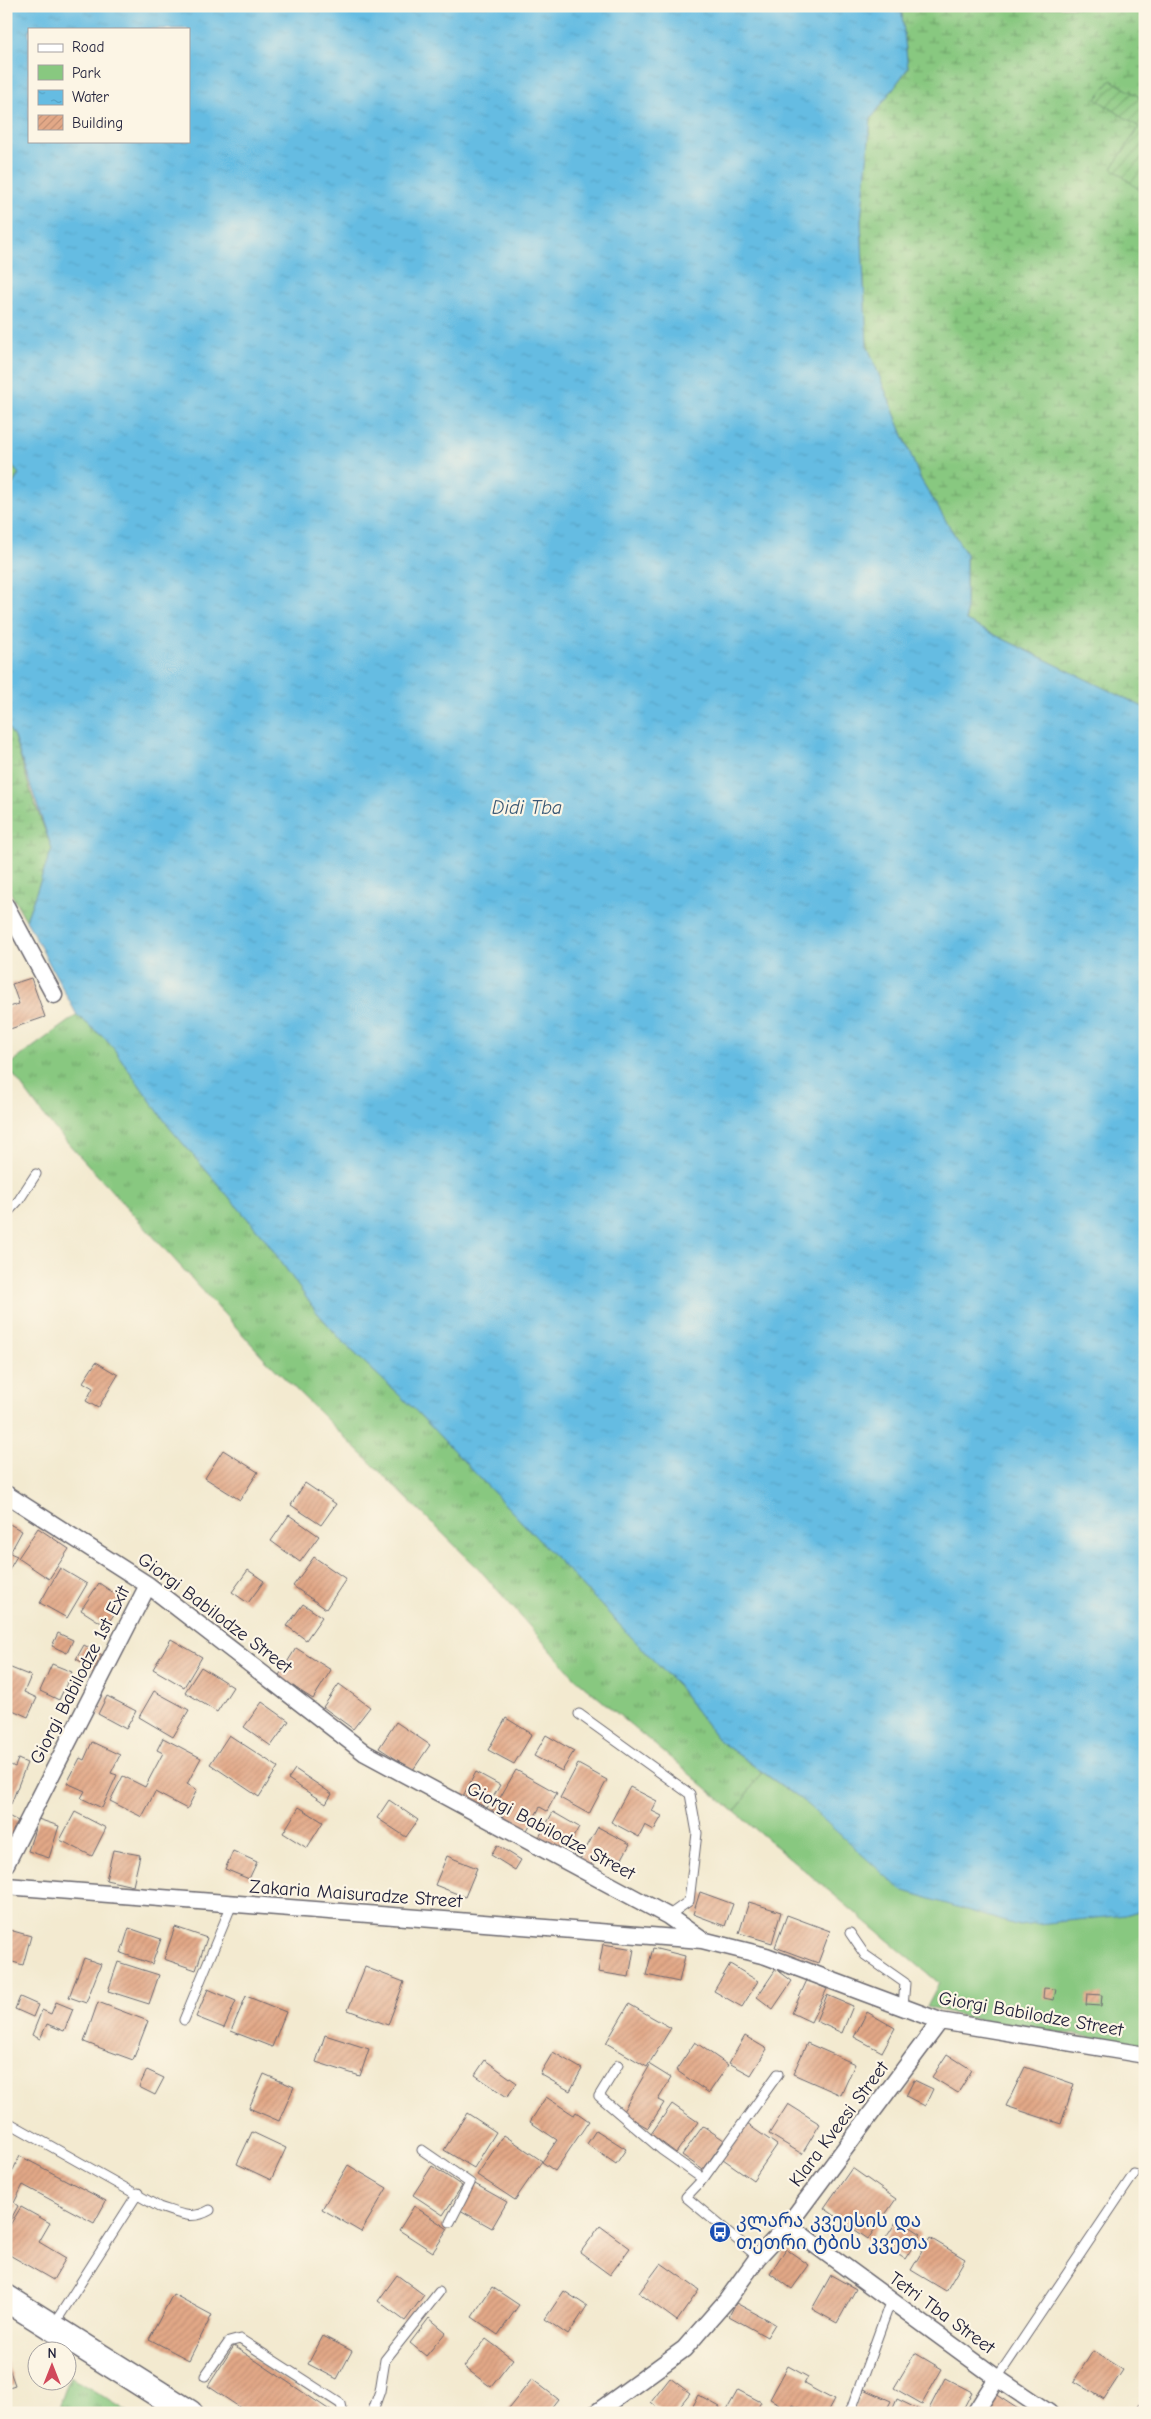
<svg xmlns="http://www.w3.org/2000/svg" width="1151" height="2419" font-family="'Comic Neue','Noto Sans Georgian',sans-serif">
  <defs>
    <pattern id="grass-tufts" width="24" height="20" patternUnits="userSpaceOnUse" patternTransform="scale(1.25)"><rect width="24" height="20" fill="#88c880"/><path d="M3 7l-1-3M5 7V3M7 7l1-3M15 17l-1-3M17 17v-4M19 17l1-3" fill="none" stroke="#6fa26a"/></pattern>
    <pattern id="wetland-marsh" width="20" height="14" patternUnits="userSpaceOnUse" patternTransform="scale(1.25)"><rect width="20" height="14" fill="#88c880"/><path d="M1 5h8M5 5V1M11 12h8M15 12V8" fill="none" stroke="#6fa26a"/></pattern>
    <pattern id="garden-furrows" width="10" height="10" patternUnits="userSpaceOnUse" patternTransform="scale(1.25)"><rect width="10" height="10" fill="#88c880"/><path d="M-1 1l2-2M0 10L10 0M9 11l2-2" fill="none" stroke="#6fa26a"/></pattern>
    <pattern id="water-ripples" width="26" height="14" patternUnits="userSpaceOnUse" patternTransform="scale(1.25)"><rect width="26" height="14" fill="#65bce2"/><path d="M2 4q2-2 4 0t4 0M15 11q2-2 4 0t4 0" fill="none" stroke="#57a1c3"/></pattern>
    <pattern id="building-hatch" width="6" height="6" patternUnits="userSpaceOnUse" patternTransform="scale(1.25)"><rect width="6" height="6" fill="#e2a887"/><path d="M-1 1l2-2M0 6l6-6M5 7l2-2" fill="none" stroke="#c29075"/></pattern>
  </defs>
  <rect width="100%" height="100%" fill="#fcf5e5"/>
  <filter id="ink" filterUnits="userSpaceOnUse"><feTurbulence type="fractalNoise" baseFrequency=".02" numOctaves="2"/><feDisplacementMap in="SourceGraphic" scale="10" xChannelSelector="R" yChannelSelector="G"/><feConvolveMatrix kernelMatrix="1 2 1 2 8 2 1 2 1" color-interpolation-filters="sRGB"/></filter>
  <filter id="wash" filterUnits="userSpaceOnUse"><feTurbulence type="fractalNoise" baseFrequency=".0096" numOctaves="4" result="noise"/><feDisplacementMap in="SourceGraphic" scale="20" xChannelSelector="R" yChannelSelector="G"/><feGaussianBlur stdDeviation="1.12" result="paint"/><feColorMatrix in="noise" values="0 0 0 0 0 0 0 0 0 0 0 0 0 0 0 0 0 1.4 0 .05"/><feComposite in="paint" operator="in"/></filter>
  <g filter="url(#wash)">
    <rect width="100%" height="100%" fill="#f3ead0"/>
    <!-- grass -->
    <path fill="url(#grass-tufts)" stroke="#55755e" d="M77,1015l32,27 60,85 96,112 50,71 29,33 72,68 261,274 41,55 44,32 -27,40 -159,-133 -97,-110 -213,-209 -219,-240 -40,-54z
      M70,2376l60,37h-73z"/>
    <!-- wetland -->
    <path fill="url(#wetland-marsh)" stroke="#55755e" d="M901,6l244,2v85c-11,17 -4,76 -3,98l3,-5v522l-179,-87v-67l-46,-76 -53,-133 -6,-124 10,-102 37,-51z
      M6,458l13,15 -13,23z
      M6,724l8,13 18,59 20,53 -26,71 -20,-35z"/>
    <!-- park -->
    <path fill="#88c880" stroke="#55755e" d="M762,1772l41,29 322,114 20,-6v137l-176,-28 -42,-12 12,-23 -204,-171z"/>
    <!-- garden -->
    <path fill="url(#garden-furrows)" stroke="#55755e" d="M1111,80l30,18 4,-5v93l-4,5 -29,-23 27,-41 -43,-28z"/>
    <!-- water -->
    <path fill="url(#water-ripples)" stroke="#446f8e" fill-rule="evenodd" d="M6,6h895l7,62 -37,51 -10,102 6,124 53,133 46,76v67l179,87v1201l-20,6 -106,11 -118,-36 -98,-89 -85,-61 -41,-55 -261,-274 -72,-68 -29,-33 -50,-71 -96,-112 -60,-85 -32,-27 -51,-95 26,-71 -38,-112 -8,-13v-228l13,-22 -13,-16zM29,29h160v112h-160z"/>
    <g id="blocks">
      <!-- building -->
      <path fill="url(#building-hatch)" d="M31,978l14,39 -35,12 -4,-21 13,-4 -7,-20z
        M96,1362l22,13 -20,33 -12,-7 7,-13 -10,-6z
        M223,1450l35,22 -18,28 -35,-22z
        M305,1483l31,21 -15,21 -30,-20z
        M289,1515l30,21 -19,26 -29,-21z
        M6,1522l16,9 -12,22 7,3 -11,19z
        M38,1528l31,21 -20,30 -31,-21z
        M314,1557l32,22 -20,30 -33,-23z
        M60,1568l27,16 -20,34 -27,-15z
        M248,1570l16,11 -16,22 -16,-11z
        M99,1583l25,17 -18,26 -25,-16z
        M303,1604l19,13 -16,23 -19,-14z
        M58,1633l15,7 -6,13 -15,-7z
        M171,1639l31,18 -18,30 -31,-18z
        M84,1645l18,10 -7,14 -19,-10z
        M296,1648l35,22 -18,29 -35,-22z
        M52,1664l20,8 -13,28 -19,-9z
        M6,1666l25,10 -7,16 13,6 -9,19 -22,-10z
        M201,1667l32,20 -16,25 -32,-20z
        M339,1684l31,23 -17,22 -30,-22z
        M154,1691l35,19 -16,27 -34,-20z
        M107,1696l29,15 -10,18 -28,-15z
        M262,1702l27,19 -18,25 -27,-19z
        M506,1718l26,16 -18,30 -26,-14z
        M396,1722l34,23 -17,25 -34,-22z
        M229,1735l49,32 -19,30 -49,-33z
        M546,1735l28,16 -12,20 -28,-15z
        M163,1738l38,20 -14,26 10,6 -10,19 -32,-17 -13,25 -32,-16 13,-25 22,11 18,-34 -6,-3z
        M92,1742l28,13 -9,18 6,2 -15,33 -21,-10 4,-7 -18,-8 13,-25 4,2z
        M18,1759l9,4 -16,41 -5,-2v-39l9,4z
        M578,1764l29,16 -18,34 -29,-16z
        M295,1769l37,25 -6,10 -38,-25z
        M516,1770l41,23 -10,18 -7,-4 -15,27 -35,-19z
        M476,1772l24,13 -13,23 -24,-12z
        M630,1787l27,14 -5,10 10,5 -8,14 -9,-5 -6,12 -28,-15z
        M389,1800l29,20 -12,17 -29,-19z
        M299,1807l24,15 -16,26 -24,-15z
        M75,1812l31,16 -14,28 -32,-16z
        M553,1812l26,15 -16,28 -26,-14z
        M6,1815l14,7 -14,31z
        M38,1819l21,7 -10,32 -21,-7z
        M598,1827l32,17 -12,22 -21,-12 -7,13 -11,-6z
        M497,1845l24,15 -6,10 -24,-15z
        M113,1850l27,5 -7,31 -27,-6z
        M233,1851l24,11 -8,17 -24,-10z
        M447,1856l30,12 -12,29 -30,-12z
        M700,1892l33,12 -8,22 -32,-12z
        M749,1902l32,10 -9,31 -33,-10z
        M787,1915l43,16 -12,32 -43,-16z
        M175,1927l32,11 -11,32 -32,-11z
        M129,1928l32,11 -9,25 -31,-11z
        M6,1929l25,7 -8,29 -17,-5z
        M603,1944l31,5 -5,28 -31,-5z
        M653,1948l32,8 -6,26 -33,-7z
        M84,1958l17,6 -15,39 -17,-6z
        M118,1962l41,13 -10,29 -41,-13z
        M730,1964l28,17 -16,26 -28,-16z
        M365,1967l39,15 -16,43 -40,-15z
        M776,1969l16,12 -19,28 -16,-12z
        M807,1980l20,9 -16,33 -19,-9z
        M1044,1988l12,1 -2,11 -11,-2z
        M208,1989l28,12 -12,27 -28,-11z
        M1087,1994l15,1 -1,11 -15,-1z
        M827,1995l26,11 -11,27 -26,-12z
        M246,1996l40,16 -14,35 -41,-16z
        M20,1997l18,8 -5,12 -18,-8z
        M56,2002l17,7 -9,22 -17,-7 -7,15 -8,-4 10,-25 9,4z
        M98,2002l50,19 -15,39 -49,-18z
        M629,2004l42,24 -24,39 -41,-24z
        M867,2012l28,16 -13,24 -28,-15z
        M325,2035l44,14 -9,27 -44,-14z
        M745,2036l22,13 -16,26 -22,-12z
        M695,2042l33,23 -19,28 -33,-23z
        M807,2043l48,21 -14,31 -48,-21z
        M553,2052l29,17 -12,22 -30,-17z
        M947,2054l25,16 -14,23 -26,-16z
        M485,2060l32,23 -10,14 -32,-22z
        M650,2065l21,13 -13,22 6,3 -16,25 -26,-15z
        M1025,2067l49,17 -13,40 -55,-18z
        M147,2070l17,8 -9,17 -16,-8z
        M264,2074l30,13 -15,34 -30,-13z
        M914,2080l19,9 -8,17 -19,-10z
        M546,2097l28,18 2,-3 13,9 -34,50 -13,-9 15,-22 -27,-18z
        M672,2104l26,18 -22,31 -25,-19z
        M788,2104l32,20 -18,30 -33,-20z
        M467,2113l29,19 -22,36 -30,-18z
        M747,2124l30,21 -24,35 -30,-21z
        M703,2126l21,14 -21,30 -21,-15z
        M596,2130l30,19 -10,15 -29,-20z
        M252,2132l34,16 -15,32 -34,-16z
        M504,2135l38,26 -27,39 -38,-25z
        M20,2156l86,45 -12,22 -71,-38 -9,18 4,3 -7,13 -5,-3v-32z
        M348,2165l39,23 -26,44 -39,-23z
        M432,2166l30,20 -19,29 -30,-20z
        M852,2168l44,31 -28,40 -44,-31z
        M475,2184l32,18 -15,26 -32,-18z
        M414,2206l34,23 -15,23 -34,-22z
        M21,2207l29,16 -11,19 27,16 -13,22 -47,-27v-30l4,2z
        M898,2219l23,15 -16,25 -23,-15z
        M600,2226l30,22 -20,27 -30,-22z
        M930,2238l35,21 -19,32 -35,-21z
        M786,2249l23,16 -17,24 -22,-16z
        M661,2263l38,27 -22,31 -38,-28z
        M397,2275l27,20 -19,26 -27,-20z
        M831,2275l25,14 -19,34 -25,-14z
        M492,2287l27,18 -21,30 -26,-18z
        M564,2291l23,15 -19,29 -23,-16z
        M173,2294l39,21 -23,45 -40,-21z
        M736,2303l39,21 -8,13 -38,-21z
        M429,2318l17,14 -20,24 -16,-13z
        M323,2336l29,15 -15,28 -29,-15z
        M486,2339l27,20 -22,28 -27,-20z
        M234,2346l100,67h-86l-40,-27z
        M1093,2351l30,19 -19,29 -30,-18z
        M915,2353l27,16 -20,35 -28,-16z
        M6,2360l9,25 -9,3z
        M788,2366l20,11 -4,7 30,16 -7,13h-18l-16,-8 -3,5 -20,-11z
        M670,2378l20,15 -16,20h-10l-13,-11z
        M945,2378l27,14 -11,21h-25l-7,-4z
        M532,2379l26,20 -11,14h-42z
        M864,2389l27,12 -6,12h-32z
        M738,2390l23,12 -6,11h-30z
        M995,2394l26,17 -1,2h-38z
        M698,2395l22,12 -3,6h-29z
        M897,2399l29,14h-35z
        M1140,2403l5,3v7h-12z"/>
    </g>
  </g>
  <g filter="url(#ink)">
    <use href="#blocks" fill-opacity="0" stroke="#6b686f" stroke-width="1"/>
    <g fill="none" stroke-linecap="round" stroke-linejoin="round">
      <!-- lane casing -->
      <g stroke="#6b686f" stroke-width="11">
        <path id="lane" d="M6,1214l13,-14 17,-26
          M579,1714l111,80 7,39 -8,68 -21,15
          M850,1933l15,22 40,28 -2,24
          M184,2020l48,-116
          M618,2065l-19,31 63,54 41,29 -17,18 72,60
          M6,2121l153,86c20,6 32,14 51,3
          M422,2150l48,33 -20,39
          M703,2179l75,-105
          M53,2326l85,-133
          M205,2376l24,-34 11,-3 101,65 2,9
          M997,2378l137,-204
          M372,2413l8,-22 5,-31 54,-68
          M850,2413l41,-113"/>
      </g>
      <!-- street casing -->
      <g stroke="#6b686f" stroke-width="19">
        <path id="street" d="M6,906l48,89
          M6,1494l142,91 217,168 303,163 34,24 64,16 174,65 205,34
          M6,1864l142,-279
          M6,1886l696,54
          M788,2225l209,153 52,35
          M596,2413l88,-64 43,-49 31,-43 30,-32 152,-204
          M975,2413l22,-35"/>
      </g>
      <!-- primary casing -->
      <g stroke="#6b686f" stroke-width="29">
        <path id="primary" d="M6,2298l183,115"/>
      </g>
      <!-- lane -->
      <use href="#lane" stroke="#fff" stroke-width="9"/>
      <!-- street -->
      <use href="#street" stroke="#fff" stroke-width="16"/>
      <!-- primary -->
      <use href="#primary" stroke="#fff" stroke-width="26"/>
    </g>
  </g>
  <!-- icons -->
  <defs>
    <g id="bus-disc" transform="scale(1.125)"><circle r="9.5" fill="#1a4fb4" stroke="#fcf5e5"/><path d="M-5-6H5V4H4V6H2V4H-2V6H-4V4H-5ZM-3.5-4V0h7V-4ZM-3.5 1.2v1.5H-2V1.2ZM2 1.2v1.5H3.5V1.2Z" fill="#fff"/></g>
  </defs>
  <g fill-rule="evenodd">
    <use href="#bus-disc" x="720" y="2232"/>
  </g>
  <g text-anchor="middle" dominant-baseline="central" stroke-width="4.5" stroke-linejoin="round" paint-order="stroke">
    <!-- street labels -->
    <g font-size="19" fill="#22223b" stroke="#fcf5e5">
      <text transform="translate(215 1613) rotate(37)">Giorgi Babilodze Street</text>
      <text transform="translate(80 1675) rotate(-63)">Giorgi Babilodze 1st Exit</text>
      <text transform="translate(551 1831) rotate(28)">Giorgi Babilodze Street</text>
      <text transform="translate(356 1894) rotate(4)">Zakaria Maisuradze Street</text>
      <text transform="translate(1031 2014) rotate(10)">Giorgi Babilodze Street</text>
      <text transform="translate(839 2124) rotate(-53)">Klara Kveesi Street</text>
      <text transform="translate(942 2313) rotate(36)">Tetri Tba Street</text>
    </g>
    <!-- transit labels -->
    <g font-size="19" fill="#164399" stroke="#fcf5e5" text-anchor="start">
      <text x="736" y="2221">კლარა კვეესის და<tspan x="736" dy="22">თეთრი ტბის კვეთა</tspan></text>
    </g>
    <!-- water labels -->
    <g font-size="20" font-style="italic" fill="#395875" stroke="#fcf5e5">
      <text x="527" y="807">Didi Tba</text>
    </g>
  </g>
  <!-- margin -->
  <rect width="1151" height="2419" fill="none" stroke="#fcf5e5" stroke-width="25"/>
  <!-- legend -->
  <rect x="28" y="28" width="162" height="115" fill="#fcf5e5" stroke="#a5a1a1"/>
  <rect x="38" y="44" width="25" height="8" fill="#ffffff" stroke="#a5a1a1"/>
  <text x="72" y="52" font-size="15" fill="#22223b">Road</text>
  <rect x="38" y="65" width="25" height="15" fill="#88c880" stroke="#a5a1a1"/>
  <text x="72" y="78" font-size="15" fill="#22223b">Park</text>
  <rect x="38" y="90" width="25" height="15" fill="url(#water-ripples)" stroke="#a5a1a1"/>
  <text x="72" y="102" font-size="15" fill="#22223b">Water</text>
  <rect x="38" y="115" width="25" height="15" fill="url(#building-hatch)" stroke="#a5a1a1"/>
  <text x="72" y="128" font-size="15" fill="#22223b">Building</text>
  <!-- north arrow -->
  <g transform="translate(52 2366)"><circle r="24" fill="#fcf5e5" stroke="#a5a1a1"/>
  <path d="M0-4L9 19L0 12L-9 19Z" fill="#d1495b"/>
  <text y="-8" font-size="14" font-weight="bold" text-anchor="middle" fill="#22223b">N</text>
  </g>
</svg>
